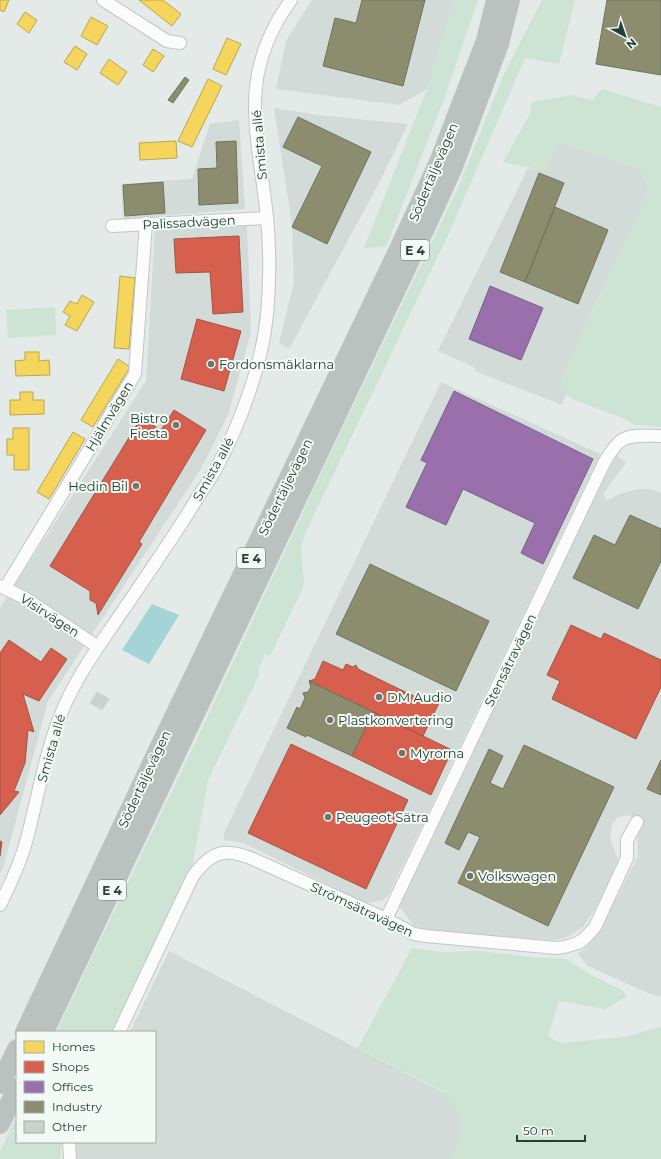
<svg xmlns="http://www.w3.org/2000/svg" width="661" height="1159" font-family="Montserrat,sans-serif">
  <rect width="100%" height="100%" fill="#e4eae7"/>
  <!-- built -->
  <path fill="#d2dbd7" d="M312,0h142l-27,89 -28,16 -123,-16 10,-48z
    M274,108l44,7 90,9 -28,57 -91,168 -10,-6 15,-61 -2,-57z
    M239,120l6,89 -122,10 -2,-35 71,-5 18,-55z
    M558,141l83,28 7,23 -86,184 -1,9 5,9 -4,11 -85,-33 -3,-5 -36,-16 90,-183 18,3z
    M247,226l4,106 -23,83 -26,52 -154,234 -45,167 -3,6v-266l146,-227 9,-153z
    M441,382l159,72 -211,440 -7,7 -16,2 -123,-60 -19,-3v-7z
    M617,455l9,8 -23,31 4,7 12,-7 19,-5h13l10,4v503h-3l-8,-2 -62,-28 -10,-12 20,-19 40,-79 -1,-34 -7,-7 -12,2 -6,7 -2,16 8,19 -14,37 -21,31 -15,10 -14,3 -127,-9 -12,-4 -17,-22 53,-105 134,-288z
    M169,951l308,159 -24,49h-384l9,-17h77v-110h-25z"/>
  <!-- green -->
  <path fill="#cde3d3" d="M454,0h24l-34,99 -58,148 -22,1 63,-159z
    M542,0h33l-16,64 -34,-6 -76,175 -145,303 -3,14 3,31 -2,9 -32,66 -5,-2 -6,13v8l-51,105 -15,83 -82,169h-55l143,-297 140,-300 119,-247 46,-114z
    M602,89l59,18v320l-25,-2 -18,-9 -44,-16 -8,-6 -5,-9 1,-9 86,-184 -7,-23 -83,-28 -12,30 -43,-9 27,-48 2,-12 39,-7 21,5z
    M55,307l1,28 -48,3 -2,-28z
    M412,948l31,4 35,-1 53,6 36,2 20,14 38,19 1,5 -21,12 -46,-8 -11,35 12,7 65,-6 36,-10v132h-211l9,-18 1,-26 -16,-23 -86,-44z
    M17,1115v27h45l-2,17h-60v-7z"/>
  <!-- water -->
  <path fill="#a4d4d8" d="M152,604l27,11 -30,49 -27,-14z"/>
  <!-- homes -->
  <path fill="#f6d55c" stroke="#b6a850" d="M0,0h9l-5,12 -4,-2z
    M139,0h24l18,14 -9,12z
    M25,12l12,8 -8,13 -12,-9z
    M91,17l17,9 -11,19 -16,-9z
    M227,38l14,6 -15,31 -13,-6z
    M75,46l12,8 -10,16 -13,-8z
    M153,49l11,7 -11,16 -10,-7z
    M109,59l18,13 -9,13 -18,-12z
    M208,79l14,7 -30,61 -14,-6z
    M176,141l1,17 -37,2 -1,-17z
    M120,276l15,2 -6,71 -15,-1z
    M82,295l12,7 -17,29 -12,-6 5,-9 -7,-4 7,-11 7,3z
    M25,352h14v9l10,-1 1,15 -34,1 -1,-15 10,-1z
    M118,359l12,8 -37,60 -12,-7z
    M20,392h13v8h11v14l-34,1v-15h10z
    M13,428h16v42h-15v-15h-7v-16h6z
    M73,432l12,7 -36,60 -12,-7z"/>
  <!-- shops -->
  <path fill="#d6604d" stroke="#a05646" d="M239,236l4,76 -30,2 -3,-42 -34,1 -2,-34z
    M197,319l44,12 -17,60 -43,-12z
    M174,410l32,20 -67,112 3,2 -44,71 -2,-12 -6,-3v-9l-40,-25 91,-148 20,12z
    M571,625l30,14 3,-6 57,27v27l-25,52 -84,-40 8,-18 -13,-6z
    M9,640l32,22 10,-14 16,11 -28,42 -16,-7 11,38 -6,-2 -3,33 -11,28 5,1 -19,23v-162z
    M323,661l20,9 3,-6 7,3 3,-2 2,4 70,34 2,-4 9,4 -16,33 -114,-55 6,-2z
    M373,712l79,38 -21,45 -79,-39z
    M291,744l117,56 -42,89 -118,-56z
    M0,841l2,1 -2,14z"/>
  <!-- offices -->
  <path fill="#9970ab" stroke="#756188" d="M490,286l53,22 -22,52 -52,-21z
    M454,391l139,68 -50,105 -22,-11 14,-30 -72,-34 -17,36 -40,-18 21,-44 -6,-3z"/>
  <!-- industry -->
  <path fill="#8c8c6e" stroke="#6c755d" d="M362,0h63l-22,86 -80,-20 12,-48 21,5z
    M607,0h54v75l-65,-11z
    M185,77l4,3 -16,23 -5,-3z
    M298,117l73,35 -44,92 -35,-17 30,-61 -39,-19z
    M236,141l2,62 -39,2 -1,-36 19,-1 -1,-26z
    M539,173l25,10 -39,99 -25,-10z
    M163,182l2,31 -40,3 -2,-31z
    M555,207l53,23 -30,74 -53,-22z
    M630,515l31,14v32l-23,48 -65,-31 21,-43 21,10z
    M370,564l119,57 -33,70 -120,-57z
    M309,681l64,31 -21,44 -45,-21 -1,2 -19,-9 10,-21 3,2 5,-11 -2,-5 5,-1 3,-5z
    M524,745l90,42 -66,139 -90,-43 22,-46 -12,-5 -9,18 -14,-7 44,-94 14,7 -13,27 13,6z
    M661,760v35l-14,-6z"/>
  <!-- building -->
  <path fill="#cbd1ce" stroke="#cdd3d0" d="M97,692l12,7 -7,11 -12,-7z"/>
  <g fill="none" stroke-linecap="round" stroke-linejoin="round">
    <!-- minor casing -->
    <g stroke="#c1c7c4" stroke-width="14">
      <path id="minor" d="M103,0l64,41 13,2
        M112,226l155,-8
        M0,586l25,12 73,49
        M5,588l130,-214 11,-151
        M0,905c10,-20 20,-41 26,-63 12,-44 19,-91 37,-133 15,-35 38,-66 59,-97 23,-34 46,-67 68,-102 8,-14 18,-27 26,-41 24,-45 46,-103 51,-154 3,-32 3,-65 0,-98 -9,-85 -31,-141 24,-217
        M386,919l218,-456c4,-7 13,-21 20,-24 10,-5 26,-3 37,-3
        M119,1032l74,-156c18,-24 31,-29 60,-17l133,60 28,15 12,2 130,12 8,-1 14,-4 7,-5 10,-11 32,-69v-18l10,-18
        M69,1142l1,17"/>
    </g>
    <!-- highway casing -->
    <g stroke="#bdc6c2" stroke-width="20">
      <path id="highway" d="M25,1032l137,-290 237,-493 40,-87 47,-122 10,-40
        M44,1032l385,-812 24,-53 46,-123 11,-44
        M0,1084l17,-35
        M0,1124l17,-36"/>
    </g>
    <!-- minor -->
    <use href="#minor" stroke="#fbfcfb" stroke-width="12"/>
    <!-- highway -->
    <use href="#highway" stroke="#bac2c0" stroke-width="18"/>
  </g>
  <!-- markers -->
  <g fill="#667a73" stroke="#f3f9f5" stroke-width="1.5">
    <circle cx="211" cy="364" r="4"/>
    <circle cx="176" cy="425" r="4"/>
    <circle cx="136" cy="486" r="4"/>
    <circle cx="379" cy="697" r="4"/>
    <circle cx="330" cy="720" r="4"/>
    <circle cx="402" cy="753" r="4"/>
    <circle cx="328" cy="817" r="4"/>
    <circle cx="470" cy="876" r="4"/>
  </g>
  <g text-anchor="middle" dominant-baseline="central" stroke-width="4" stroke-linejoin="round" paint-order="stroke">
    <!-- shield labels -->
    <g fill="#f3f9f5" stroke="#61766f" stroke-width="1">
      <rect x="401" y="240" width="28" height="20" rx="3"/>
      <rect x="237" y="548" width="28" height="20" rx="3"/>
      <rect x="98" y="880" width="28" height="20" rx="3"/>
    </g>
    <g font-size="12" font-weight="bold" fill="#223e35">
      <text x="415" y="250">E 4</text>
      <text x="251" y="558">E 4</text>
      <text x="112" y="890">E 4</text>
    </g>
    <!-- street labels -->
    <g font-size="13" fill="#223e35" stroke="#f3f9f5">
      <text transform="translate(259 145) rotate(-95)">Smista allé</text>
      <text transform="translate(433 172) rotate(-67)">Södertäljevägen</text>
      <text transform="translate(189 222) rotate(-3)">Palissadvägen</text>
      <text transform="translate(109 416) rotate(-59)">Hjälmvägen</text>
      <text transform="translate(213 469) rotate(-61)">Smista allé</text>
      <text transform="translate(285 487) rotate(-64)">Södertäljevägen</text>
      <text transform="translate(50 615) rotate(33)">Visirvägen</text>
      <text transform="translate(510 660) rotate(-64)">Stensätravägen</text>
      <text transform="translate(51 748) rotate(-74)">Smista allé</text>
      <text transform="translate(144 779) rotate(-65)">Södertäljevägen</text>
      <text transform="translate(362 909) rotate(25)">Strömsätravägen</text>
    </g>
    <!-- poi labels -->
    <g font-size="13" fill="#223e35" stroke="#f3f9f5" text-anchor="start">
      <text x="219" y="364">Fordonsmäklarna</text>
      <text x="168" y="418" text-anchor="end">Bistro<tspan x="168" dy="15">Fiesta</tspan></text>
      <text x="128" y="486" text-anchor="end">Hedin Bil</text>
      <text x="387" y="697">DM Audio</text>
      <text x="338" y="720">Plastkonvertering</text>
      <text x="410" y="753">Myrorna</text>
      <text x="336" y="817">Peugeot Sätra</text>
      <text x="478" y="876">Volkswagen</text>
    </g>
  </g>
  <!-- legend -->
  <rect x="16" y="1031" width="140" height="112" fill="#f3f9f5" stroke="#9faea8"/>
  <rect x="24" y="1041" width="20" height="12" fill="#f6d55c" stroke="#9faea8"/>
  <text x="52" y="1051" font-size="12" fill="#223e35">Homes</text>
  <rect x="24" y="1061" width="20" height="12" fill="#d6604d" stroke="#9faea8"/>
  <text x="52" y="1071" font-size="12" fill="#223e35">Shops</text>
  <rect x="24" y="1081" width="20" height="12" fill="#9970ab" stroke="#9faea8"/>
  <text x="52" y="1091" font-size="12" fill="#223e35">Offices</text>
  <rect x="24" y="1101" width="20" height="12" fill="#8c8c6e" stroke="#9faea8"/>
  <text x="52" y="1111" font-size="12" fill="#223e35">Industry</text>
  <rect x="24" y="1121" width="20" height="12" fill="#cbd1ce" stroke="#9faea8"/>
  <text x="52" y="1131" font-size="12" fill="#223e35">Other</text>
  <!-- north arrow -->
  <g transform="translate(625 36) rotate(140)" stroke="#f3f9f5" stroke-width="3" paint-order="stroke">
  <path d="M0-3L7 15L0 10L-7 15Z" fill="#223e35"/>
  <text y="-6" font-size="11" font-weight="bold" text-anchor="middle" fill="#223e35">N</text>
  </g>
  <!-- scale -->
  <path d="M517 1135v6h68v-6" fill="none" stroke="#223e35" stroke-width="2"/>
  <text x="523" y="1135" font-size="12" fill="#223e35" stroke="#f3f9f5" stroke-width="3" paint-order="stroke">50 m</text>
</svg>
